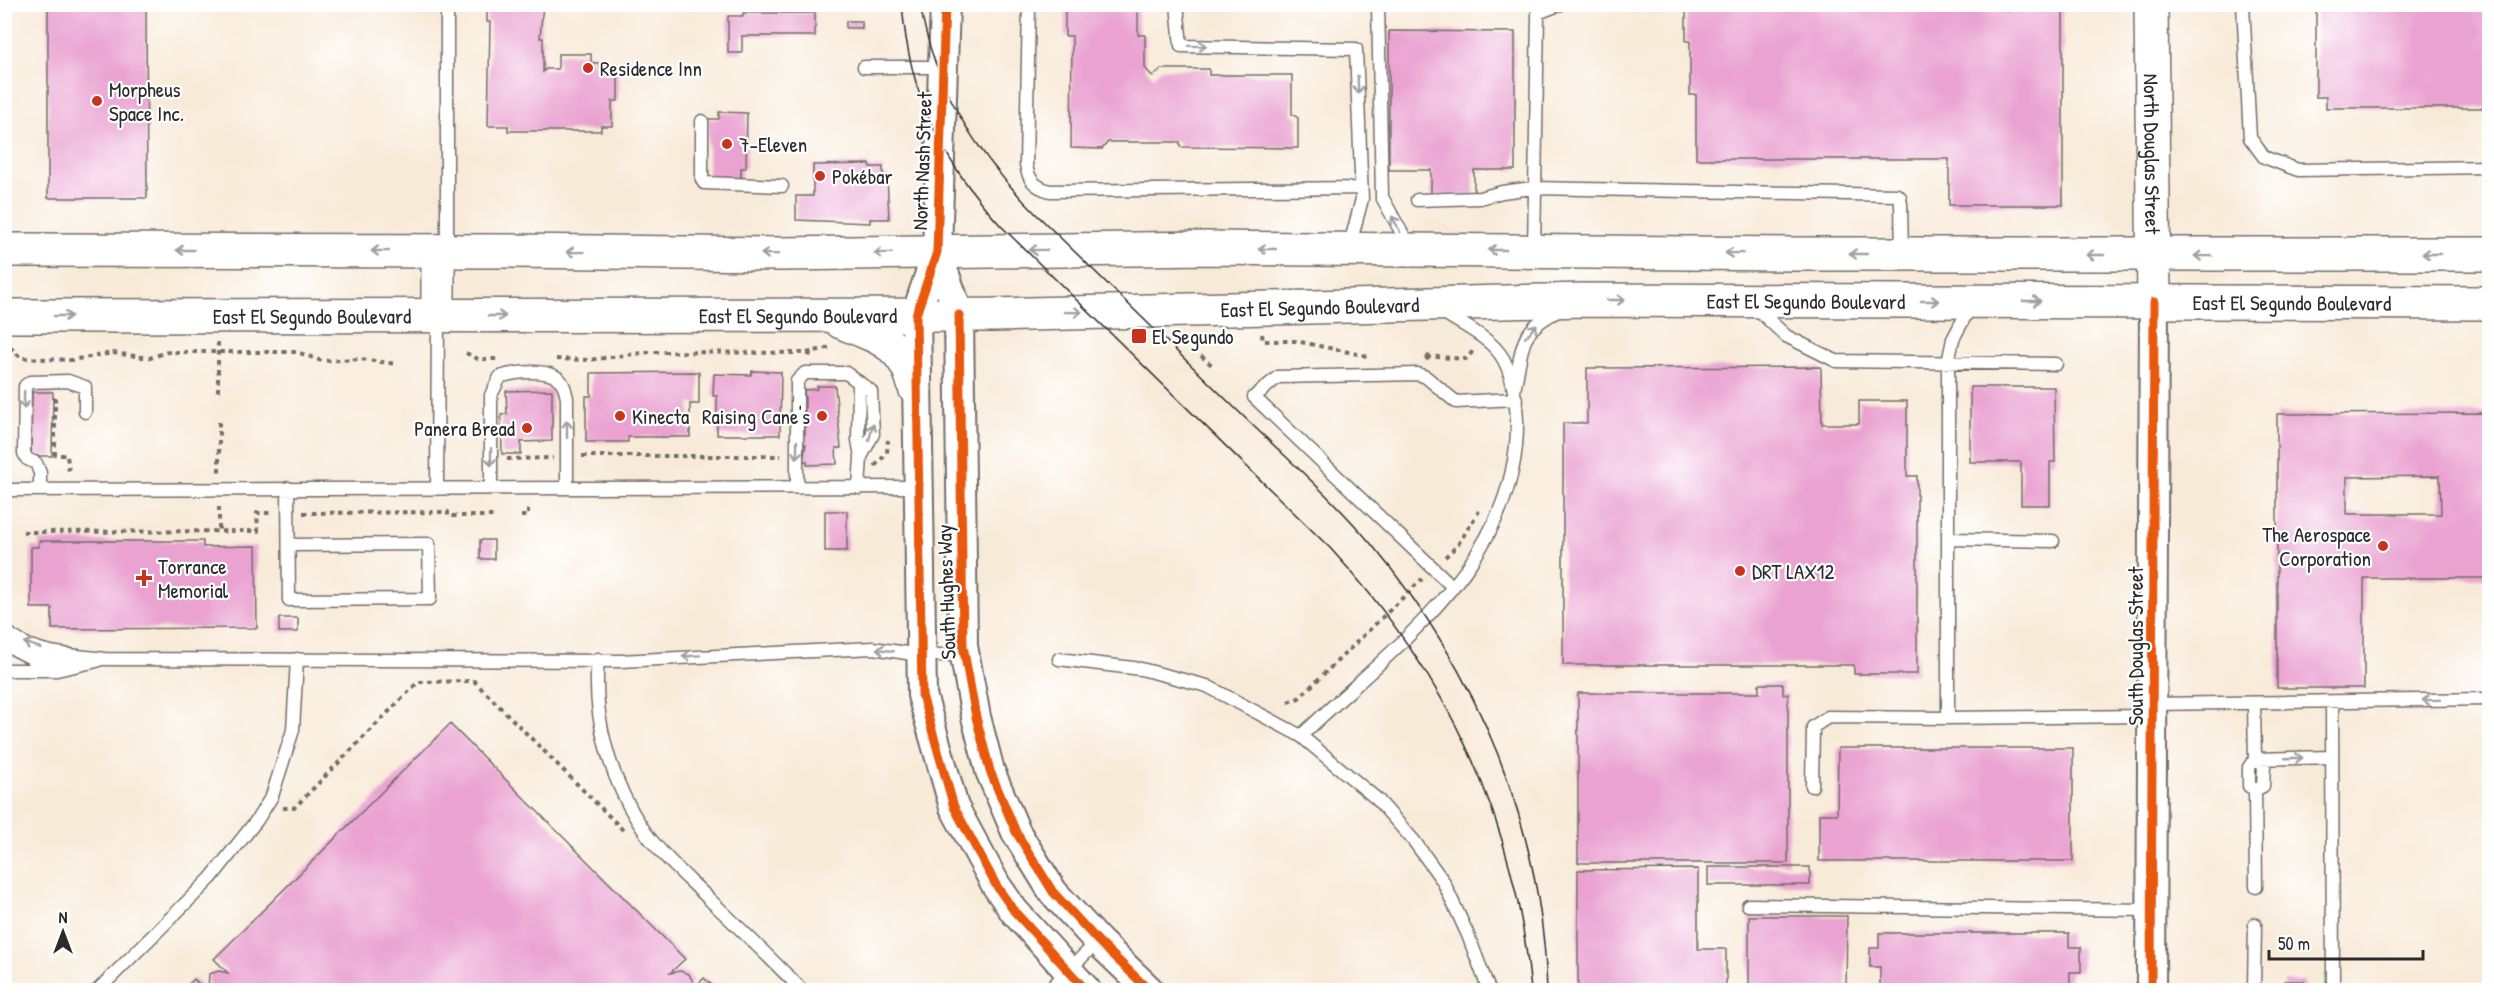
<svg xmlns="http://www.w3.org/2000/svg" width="2494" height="995" font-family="'Patrick Hand',sans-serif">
  <rect width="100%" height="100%" fill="#fff"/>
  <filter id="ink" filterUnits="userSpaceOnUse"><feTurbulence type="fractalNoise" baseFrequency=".0167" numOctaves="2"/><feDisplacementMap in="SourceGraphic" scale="12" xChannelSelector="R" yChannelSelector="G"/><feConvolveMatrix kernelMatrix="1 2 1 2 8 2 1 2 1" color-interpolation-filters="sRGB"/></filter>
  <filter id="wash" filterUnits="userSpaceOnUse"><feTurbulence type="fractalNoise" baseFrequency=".008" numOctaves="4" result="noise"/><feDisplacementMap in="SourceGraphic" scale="24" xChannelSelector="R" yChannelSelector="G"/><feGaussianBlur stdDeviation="1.35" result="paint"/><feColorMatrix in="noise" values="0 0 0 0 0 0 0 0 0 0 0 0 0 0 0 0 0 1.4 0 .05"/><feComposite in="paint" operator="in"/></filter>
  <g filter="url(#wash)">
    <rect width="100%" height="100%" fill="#f8ead8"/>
    <g id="blocks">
      <!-- building -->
      <path fill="#eaa3d1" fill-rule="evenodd" d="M48,4h98l1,194h-99z
        M487,4h56l-3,34h3v34l3,-3h12v-15h33v9h9v4h18v34h-6v25h-11v5h-93v-5h-20l2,-104h-3z
        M1065,4h73v31h7v33l8,9 8,-8h48v6h83v39l6,4v30l-118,-1v-5h-72l-6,7 -31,-1 1,-112h-7z
        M2316,4h174v104h-164v-11h-10z
        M1686,5h319v5h58v195h-114v-46h-253v-64h-6v-54h-4z
        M743,13h72v23h-73v17h-14v-37h15z
        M846,21h16v7h-16z
        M1389,31l126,1v138h-41v25h-43v-25h-42z
        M719,112l28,1 -1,55h-5v12l-33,-1v-60h11z
        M870,164v3h13v8h4l2,44h-19v4l-74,-3v-24h17v-31z
        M1821,367l1,57h37v-23h48v75h10v198h-63v-9h-291v-242h24v-55z
        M752,371l29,1 -1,63h-63v-39h-4l1,-22 37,1z
        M699,372v32h-9v33h-62v5h-42v-46h5v-23z
        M817,386h18l6,62h-5l1,16 -30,1v-4h-4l3,-17h-4v-10h3v-35l-3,-2h3l-1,-7 13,-1z
        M1970,387h84l1,75h-5v43h-29v-43h-51z
        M552,390v51l-31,1v12h-19l-1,-39 6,-1 -1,-23z
        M32,392h21l-1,64h-21z
        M2490,413v165h-126v110h-87v-274zM2440,476l1,38h-94v-37z
        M825,511h22v40h-22z
        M480,540h14v19h-14z
        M39,541h164v6l53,-1 1,82 -205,1v-21h-21v-61h8z
        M279,618h19v14h-19z
        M1759,684h24v10h5v169h-210v-170h181z
        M450,724l235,235 -15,14 10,-2 9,3 4,8 -4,8 -481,-1 1,-15 10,-3 9,2 -14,-14z
        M1838,748h235v113h-254v-47h18z
        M1708,867h102v18h-102z
        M1698,869v80h28v41h-148v-120z
        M1749,916h98l-1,74h-97z
        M1879,933h190v14h12v25h-11v18h-190v-23h-10v-19h9z
        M704,978l13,12h-25z
        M194,979l11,11h-23z
        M2284,981h20v9h-20z"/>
    </g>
  </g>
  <g filter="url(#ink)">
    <use href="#blocks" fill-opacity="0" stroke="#736e68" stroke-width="1.5"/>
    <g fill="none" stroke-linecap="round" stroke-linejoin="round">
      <!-- service casing -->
      <g stroke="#736e68" stroke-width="15">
        <path id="service" d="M1029,4l-3,160c2,16 9,23 24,27l311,-3
          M1177,4l4,42 175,3 6,150 -13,49
          M1378,4l4,193 27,49
          M2243,4l7,134 14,19 34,13 192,-3
          M864,67h79
          M702,121v59l2,3 78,3
          M1417,200l63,-2 22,-6 31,-4 364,7 3,2 1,7 1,49
          M447,249v-245
          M1534,250l4,-237 23,-9
          M1754,306l32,30 50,25 220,3
          M859,382l-1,58 3,17
          M1515,386c8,-40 4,-57 45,-76
          M437,487l1,-170
          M491,487v-92l9,-18c14,-5 48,-9 60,3 5,5 5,11 7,18v89
          M797,487v-106l8,-8h41l25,18 2,43 -12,23 -2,31
          M288,488l1,112 141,-1 -1,-55 -140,1
          M4,490l913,-3
          M40,490v-17l-4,-10 -9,-4 -3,-6 1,-67 5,-4 38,-1 17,6v25
          M1948,539l105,2
          M1453,587l-199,-190 24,-20 140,-3 8,3 30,25 60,-3
          M4,629c23,25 69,26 100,30l516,2 253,-13 47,7h44
          M4,644l31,16 30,3
          M598,659c-6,59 13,124 47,173 18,25 44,47 66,69 31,29 61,59 91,89
          M1059,659l82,10 66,17 94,50 77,64 36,41 29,40 25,54 21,55
          M4,670h53l40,-9
          M2332,702l1,288
          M2254,703l1,56 -6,8v19l6,4
          M2152,704l338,-5
          M1948,718l204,-2
          M1301,736c91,-88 219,-176 216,-316 -1,-23 -5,-55 -22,-72 -14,-15 -36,-25 -52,-36
          M2255,759l77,-2
          M2255,759l9,7 -1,20 -8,4
          M1812,786l1,-59 15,-10 120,1v-355l5,-24 18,-34
          M2255,790l1,97
          M1748,905l403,5
          M98,990l113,-112 46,-58 15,-24 21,-66 4,-71
          M1049,990l49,-49
          M2254,990l1,-66"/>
      </g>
      <!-- tertiary casing -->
      <g stroke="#736e68" stroke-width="32">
        <path id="tertiary" d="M945,4l-8,248 -21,63 6,380 32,112 42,78 18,26 72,79
          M937,252l22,63 4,331 13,71 14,54 26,61 37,60 45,49 51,49
          M2151,990l3,-688"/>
      </g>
      <!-- secondary casing -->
      <g stroke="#736e68" stroke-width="36">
        <g id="secondary">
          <path id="s1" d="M2151,4l3,298"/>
          <path d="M4,250l509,1 269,3 425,-6 586,6h697"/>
          <path id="s2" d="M4,316l989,-1 590,-15 907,3"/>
          <path d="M438,316v-65"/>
          <path d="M841,322c37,15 64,21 74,66"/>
        </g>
      </g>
      <!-- path -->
      <path stroke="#736e68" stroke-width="4" stroke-dasharray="4.5 4.5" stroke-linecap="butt" d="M1262,334l1,7h33l71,15
        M218,342v50
        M10,347l11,11 50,2 42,-7 37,5 17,-6h130l25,9 38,-2 37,5
        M466,353l12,6h22
        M807,353l24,-6
        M1201,356l12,10
        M556,359l33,1 60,-8 157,1 8,3
        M1429,360l-5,-4 42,3 8,-9
        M55,397v58h12l2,18
        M219,422v53
        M582,456h199
        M507,459l46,-1
        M875,466l12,-13 1,-13
        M219,507v23
        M303,513l145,-1v4h49
        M521,516h7v-7
        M23,532l235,-1 -1,-18h17
        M1445,557l12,-11 22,-35
        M1288,702l11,-4 123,-119
        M283,808h11l124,-126 56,-1 150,150"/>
      <!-- service -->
      <use href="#service" stroke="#fff" stroke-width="12"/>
      <!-- tertiary -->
      <use href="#tertiary" stroke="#fff" stroke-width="28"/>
      <!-- secondary -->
      <use href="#secondary" stroke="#fff" stroke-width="33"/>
      <!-- tram -->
      <path stroke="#2b2b2b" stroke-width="1.5" d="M902,4c7,91 39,156 99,222l329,322c118,127 185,270 201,442
        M920,4c14,84 56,149 115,209 68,67 136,133 204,199 45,44 93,85 133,133 106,127 170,280 175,445"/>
      <!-- cycleway casing -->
      <g stroke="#fff" stroke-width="13">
        <path id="cycleway" d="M945,4l-8,248 -21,63 6,380 32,112 42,78 18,26 72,79
          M959,315l4,331 13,71 14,54 26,61 37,60 45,49 51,49
          M2151,990l3,-688"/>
      </g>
      <!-- cycleway -->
      <use href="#cycleway" stroke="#e8590c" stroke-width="9"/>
    </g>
    <!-- one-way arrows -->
    <defs><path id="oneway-shaft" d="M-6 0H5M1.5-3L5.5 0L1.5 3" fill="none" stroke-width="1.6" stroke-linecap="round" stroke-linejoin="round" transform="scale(1.5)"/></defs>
    <g stroke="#a0a0a0">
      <use href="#oneway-shaft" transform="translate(1198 46) rotate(1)"/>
      <use href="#oneway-shaft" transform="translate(1358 85) rotate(88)"/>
      <use href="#oneway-shaft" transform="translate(1396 224) rotate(-118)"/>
      <use href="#oneway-shaft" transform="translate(1267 249) rotate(-180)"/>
      <use href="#oneway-shaft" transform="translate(185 250) rotate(-180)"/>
      <use href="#oneway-shaft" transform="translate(1038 250) rotate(179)"/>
      <use href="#oneway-shaft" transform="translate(1497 250) rotate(180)"/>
      <use href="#oneway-shaft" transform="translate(380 251) rotate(-180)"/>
      <use href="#oneway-shaft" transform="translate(575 252) rotate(-179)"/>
      <use href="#oneway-shaft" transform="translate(883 253) rotate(179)"/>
      <use href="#oneway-shaft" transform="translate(1734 253) rotate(-179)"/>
      <use href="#oneway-shaft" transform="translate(770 254) rotate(-179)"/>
      <use href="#oneway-shaft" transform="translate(1858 254) rotate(180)"/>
      <use href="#oneway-shaft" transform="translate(2431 254) rotate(180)"/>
      <use href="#oneway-shaft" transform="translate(2095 255) rotate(-180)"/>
      <use href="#oneway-shaft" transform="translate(2203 256) rotate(-179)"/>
      <use href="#oneway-shaft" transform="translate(1616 300)"/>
      <use href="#oneway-shaft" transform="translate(1930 301)"/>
      <use href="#oneway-shaft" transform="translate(2032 301)"/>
      <use href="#oneway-shaft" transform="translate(1073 312) rotate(-1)"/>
      <use href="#oneway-shaft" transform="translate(63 316)"/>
      <use href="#oneway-shaft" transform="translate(497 316)"/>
      <use href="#oneway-shaft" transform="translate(1531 331) rotate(-49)"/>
      <use href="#oneway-shaft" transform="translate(24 400) rotate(91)"/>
      <use href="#oneway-shaft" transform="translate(567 429) rotate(-90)"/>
      <use href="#oneway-shaft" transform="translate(871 432) rotate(-77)"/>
      <use href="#oneway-shaft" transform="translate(797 450) rotate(90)"/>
      <use href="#oneway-shaft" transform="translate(491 457) rotate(90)"/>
      <use href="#oneway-shaft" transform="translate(32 645) rotate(-161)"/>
      <use href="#oneway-shaft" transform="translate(885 650) rotate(-171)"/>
      <use href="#oneway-shaft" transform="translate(691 656) rotate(176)"/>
      <use href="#oneway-shaft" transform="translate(2431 700) rotate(179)"/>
      <use href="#oneway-shaft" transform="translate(2294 758) rotate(-2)"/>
    </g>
  </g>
  <!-- markers -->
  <g fill="#c8321e" stroke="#fff" stroke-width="2">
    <circle cx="588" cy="68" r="6"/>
    <circle cx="97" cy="101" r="6"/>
    <circle cx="727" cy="144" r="6"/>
    <circle cx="820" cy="176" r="6"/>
    <rect x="1131" y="328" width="16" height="16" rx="3"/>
    <circle cx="620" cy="416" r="6"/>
    <circle cx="822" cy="416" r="6"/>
    <circle cx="527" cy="428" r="6"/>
    <circle cx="2383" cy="546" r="6"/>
    <circle cx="1740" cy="571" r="6"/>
    <path d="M141 569h6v6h6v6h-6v6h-6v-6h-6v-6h6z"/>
  </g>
  <g text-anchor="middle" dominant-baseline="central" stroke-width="4.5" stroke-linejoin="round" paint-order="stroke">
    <!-- poi labels -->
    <g font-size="21" fill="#2b2b2b" stroke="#fff" text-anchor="start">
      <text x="600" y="68">Residence Inn</text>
      <text x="109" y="89">Morpheus<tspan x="109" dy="24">Space Inc.</tspan></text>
      <text x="739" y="144">7-Eleven</text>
      <text x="832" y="176">Pokébar</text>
      <text x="1152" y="336">El Segundo</text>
      <text x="632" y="416">Kinecta</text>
      <text x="810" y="416" text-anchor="end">Raising Cane's</text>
      <text x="515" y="428" text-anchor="end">Panera Bread</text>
      <text x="2371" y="534" text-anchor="end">The Aerospace<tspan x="2371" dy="24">Corporation</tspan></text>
      <text x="158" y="566">Torrance<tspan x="158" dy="24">Memorial</tspan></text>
      <text x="1752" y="571">DRT LAX12</text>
    </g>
    <!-- street labels -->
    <g font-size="21" fill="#2b2b2b" stroke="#fff">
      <text stroke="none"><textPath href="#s1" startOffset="150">North Douglas Street</textPath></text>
      <text transform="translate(922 161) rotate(-88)">North Nash Street</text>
      <text stroke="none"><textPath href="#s2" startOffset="1802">East El Segundo Boulevard</textPath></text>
      <text stroke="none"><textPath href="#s2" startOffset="2288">East El Segundo Boulevard</textPath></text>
      <text stroke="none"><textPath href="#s2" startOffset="1316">East El Segundo Boulevard</textPath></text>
      <text stroke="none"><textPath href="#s2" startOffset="308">East El Segundo Boulevard</textPath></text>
      <text stroke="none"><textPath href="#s2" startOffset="794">East El Segundo Boulevard</textPath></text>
      <text transform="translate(946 592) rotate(-92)">South Hughes Way</text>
      <text transform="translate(2135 646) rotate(-90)">South Douglas Street</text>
    </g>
  </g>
  <!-- margin -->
  <rect width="2494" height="995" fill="none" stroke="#fff" stroke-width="24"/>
  <!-- north arrow -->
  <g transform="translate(63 932)" stroke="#ffffff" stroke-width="4.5" paint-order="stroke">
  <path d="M0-4.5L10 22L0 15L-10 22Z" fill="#2b2b2b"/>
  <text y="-9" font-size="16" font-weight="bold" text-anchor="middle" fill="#2b2b2b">N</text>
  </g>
  <!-- scale -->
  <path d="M2269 950v9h154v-9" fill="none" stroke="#2b2b2b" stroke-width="3"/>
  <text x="2278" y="950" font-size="18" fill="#2b2b2b" stroke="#ffffff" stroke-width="4.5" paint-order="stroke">50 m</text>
</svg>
